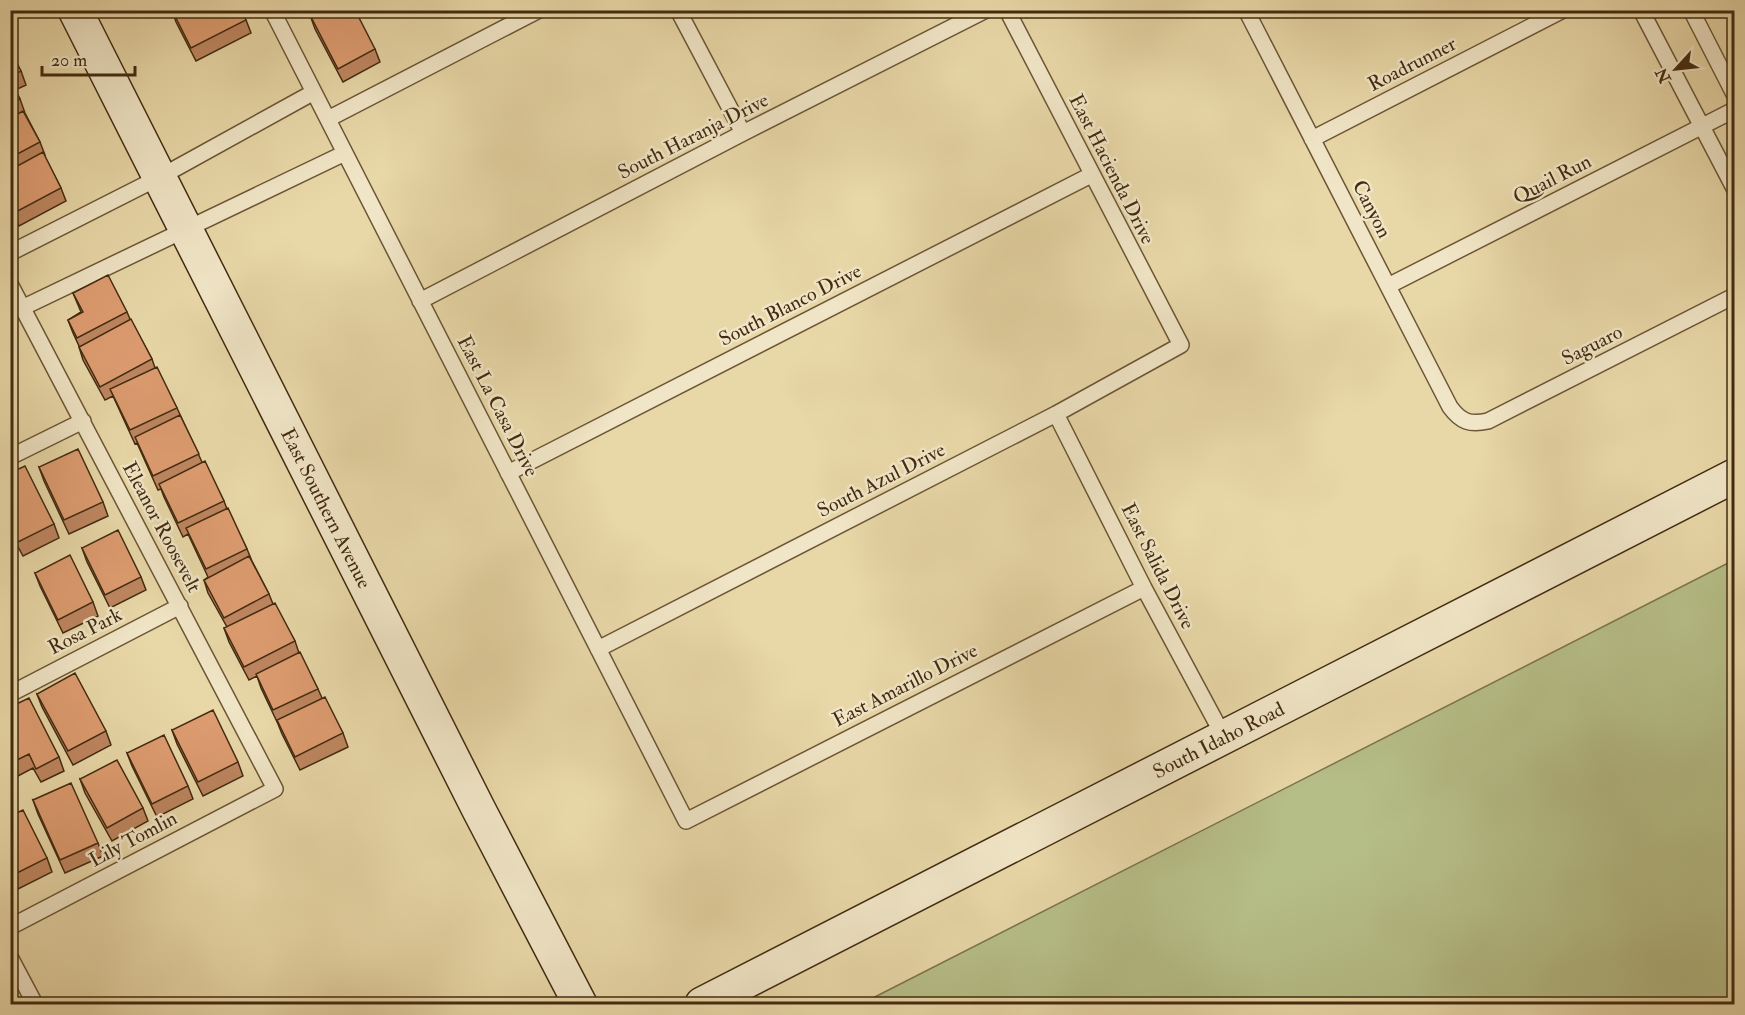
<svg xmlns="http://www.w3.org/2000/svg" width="1745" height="1015" font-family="'IM FELL Double Pica',serif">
  <rect width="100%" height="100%" fill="#e8d7a7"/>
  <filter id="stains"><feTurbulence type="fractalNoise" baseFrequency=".00333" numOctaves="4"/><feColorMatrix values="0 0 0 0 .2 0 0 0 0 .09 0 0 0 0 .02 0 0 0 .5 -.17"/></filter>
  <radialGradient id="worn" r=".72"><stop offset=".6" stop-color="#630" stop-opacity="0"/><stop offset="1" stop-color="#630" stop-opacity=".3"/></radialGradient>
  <!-- green -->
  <path fill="#b6be87" stroke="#7c744c" stroke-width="1.5" d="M1734,560v444h-873z"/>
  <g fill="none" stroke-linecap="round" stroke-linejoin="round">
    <!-- service casing -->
    <g stroke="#6c5636" stroke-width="18">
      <path id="service" d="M272,10l414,811 458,-233
        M678,10l65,123
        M1246,10l204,397c11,15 20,18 38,14l246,-125
        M1641,10l93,178
        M1691,10l43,84
        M328,119l211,-109
        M1312,139l251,-129
        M10,253l150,-76 154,-85
        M10,284l265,505 -265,138
        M1388,286l346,-176
        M420,301l323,-168 243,-123
        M24,307l321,-154
        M1056,414l88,174 80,149
        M10,457l73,-36
        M508,473l583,-298
        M598,649l458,-235 125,-69 -174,-335
        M10,694l170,-88
        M10,957l25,47"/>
    </g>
    <!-- secondary casing -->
    <g stroke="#422b11" stroke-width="36">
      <g id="secondary">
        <path id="s1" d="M75,10l404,800 101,194"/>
        <path id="s2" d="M702,1004l1032,-528"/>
      </g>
    </g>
    <!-- service -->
    <use href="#service" stroke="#f0e5c6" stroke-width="15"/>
    <!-- secondary -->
    <use href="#secondary" stroke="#f0e5c6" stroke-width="33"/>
  </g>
  <!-- wall -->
  <path fill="#be8660" stroke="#422b11" stroke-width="1.5" d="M172,10l74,10 5,13 -55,28 -20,-39z
    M310,15l65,34 5,13 -37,20 -28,-53z
    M10,58l11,13 5,14 -11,5 5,9 5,14 15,29 5,13h-1l17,33 5,13 -47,25 -9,-16z
    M73,293l54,19 3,7 22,40 3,9 22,40 25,54 22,39 3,8 20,40 5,12 17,33 4,10 22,37 4,12 19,36 4,9 21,35 5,14 -48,23 -18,-36 -4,-10 -17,-36 -4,-12 -8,4 -20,-38 -5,-14 3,-1 -19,-34 -4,-13 4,-3 -20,-43 -5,3 -19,-40 -3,-8 -3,1 -21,-47 -2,1 -22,-48 -8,4 -22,-40 -4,-13v-1l-6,-13 -5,-13 13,-8z
    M39,467l64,35 5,14 -39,18 -25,-53z
    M10,473l44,51 5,14 -36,18 -13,-24z
    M82,548l59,29 5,13 -36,18 -23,-46z
    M35,573l58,29 5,14 -35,17 -23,-47z
    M37,694l69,37 5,14 -38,20 -31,-58z
    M10,707l49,50 5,14 -23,11 -8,-14 -15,8 -8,-15z
    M172,730l66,32 5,14 -40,20 -26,-52z
    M127,753l61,33 5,13 -36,18 -25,-51z
    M80,779l63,29 5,13 -36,20 -27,-48z
    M10,781l5,11 -5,2z
    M33,800l65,43 5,13 -38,17 -27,-59z
    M10,816l37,42 5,14 -36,18 -6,-10z"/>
  <!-- building -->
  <path fill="#dd9c70" stroke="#422b11" stroke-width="1.5" d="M172,10h69l5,10 -55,28z
    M319,10h36l20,39 -37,20 -28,-54z
    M14,57l7,14 -11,6v-19z
    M10,81l10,18 -10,5z
    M23,111l17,31 -30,16v-40z
    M43,152l18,36 -47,25 -4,-7v-36z
    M108,275l19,37 -50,26 -9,-18 15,-8 -10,-19z
    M131,319l21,40 -52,28 -21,-40z
    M157,367l20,41 -47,22 -20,-41z
    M180,415l19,39 -46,22 -18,-39z
    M78,449l25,53 -39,18 -25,-53z
    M205,461l19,40 -46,22 -19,-39z
    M25,466l29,58 -36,18 -8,-14v-55z
    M228,508l19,41 -41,20 -20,-41z
    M118,530l23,47 -36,18 -23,-47z
    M70,555l23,47 -35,18 -23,-47z
    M249,556l20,38 -45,24 -20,-38z
    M275,603l20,38 -51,26 -20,-39z
    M300,652l18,37 -45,21 -17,-36z
    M75,673l31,58 -38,20 -31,-57z
    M325,697l18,36 -48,24 -18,-37z
    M29,698l30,59 -23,12 -7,-15 -16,8 -3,-5v-50z
    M213,710l25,52 -40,20 -26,-52z
    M164,735l24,51 -36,18 -25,-51z
    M117,760l26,48 -36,20 -27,-49z
    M71,783l27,60 -38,17 -27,-60z
    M23,810l24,48 -36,18 -1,-60z"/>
  <g text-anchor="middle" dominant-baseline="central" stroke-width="5" stroke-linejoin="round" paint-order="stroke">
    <!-- street labels -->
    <g font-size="20" fill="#422b11" stroke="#f0e5c6">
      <text transform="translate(1412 64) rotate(-27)">Roadrunner</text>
      <text transform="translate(693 136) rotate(-27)">South Haranja Drive</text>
      <text transform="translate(1112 169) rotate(63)">East Hacienda Drive</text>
      <text transform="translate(1552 179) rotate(-27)">Quail Run</text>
      <text transform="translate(1372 209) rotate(63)">Canyon</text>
      <text transform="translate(790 305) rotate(-27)">South Blanco Drive</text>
      <text transform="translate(1592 345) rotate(-27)">Saguaro</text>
      <text transform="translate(498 406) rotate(63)">East La Casa Drive</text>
      <text transform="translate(881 480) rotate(-27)">South Azul Drive</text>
      <text stroke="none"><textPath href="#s1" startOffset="558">East Southern Avenue</textPath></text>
      <text transform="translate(162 527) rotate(62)">Eleanor Roosevelt</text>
      <text transform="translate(1158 566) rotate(63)">East Salida Drive</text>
      <text transform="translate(85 631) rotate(-27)">Rosa Park</text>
      <text transform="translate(905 685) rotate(-27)">East Amarillo Drive</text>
      <text stroke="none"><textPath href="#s2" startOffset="580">South Idaho Road</textPath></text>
      <text transform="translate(133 839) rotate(-28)">Lily Tomlin</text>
    </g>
  </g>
  <!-- margin -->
  <rect width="1745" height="1015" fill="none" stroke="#e8d7a7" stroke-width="36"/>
  <rect x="12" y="12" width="1721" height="991" fill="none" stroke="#422b11" stroke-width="3"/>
  <rect x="18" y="18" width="1709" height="979" fill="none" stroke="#422b11" stroke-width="1.5"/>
  <!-- north arrow -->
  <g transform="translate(1676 69) rotate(243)" stroke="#f0e5c6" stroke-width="4.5" paint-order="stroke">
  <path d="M0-4.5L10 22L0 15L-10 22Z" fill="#422b11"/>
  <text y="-9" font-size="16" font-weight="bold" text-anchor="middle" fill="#422b11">N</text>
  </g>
  <!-- scale -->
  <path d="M42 66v9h93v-9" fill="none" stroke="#422b11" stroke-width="3"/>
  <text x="51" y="66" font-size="18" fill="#422b11" stroke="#f0e5c6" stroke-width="4.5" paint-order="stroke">20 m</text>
  <rect width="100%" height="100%" filter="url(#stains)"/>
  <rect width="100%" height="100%" fill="url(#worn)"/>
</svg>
